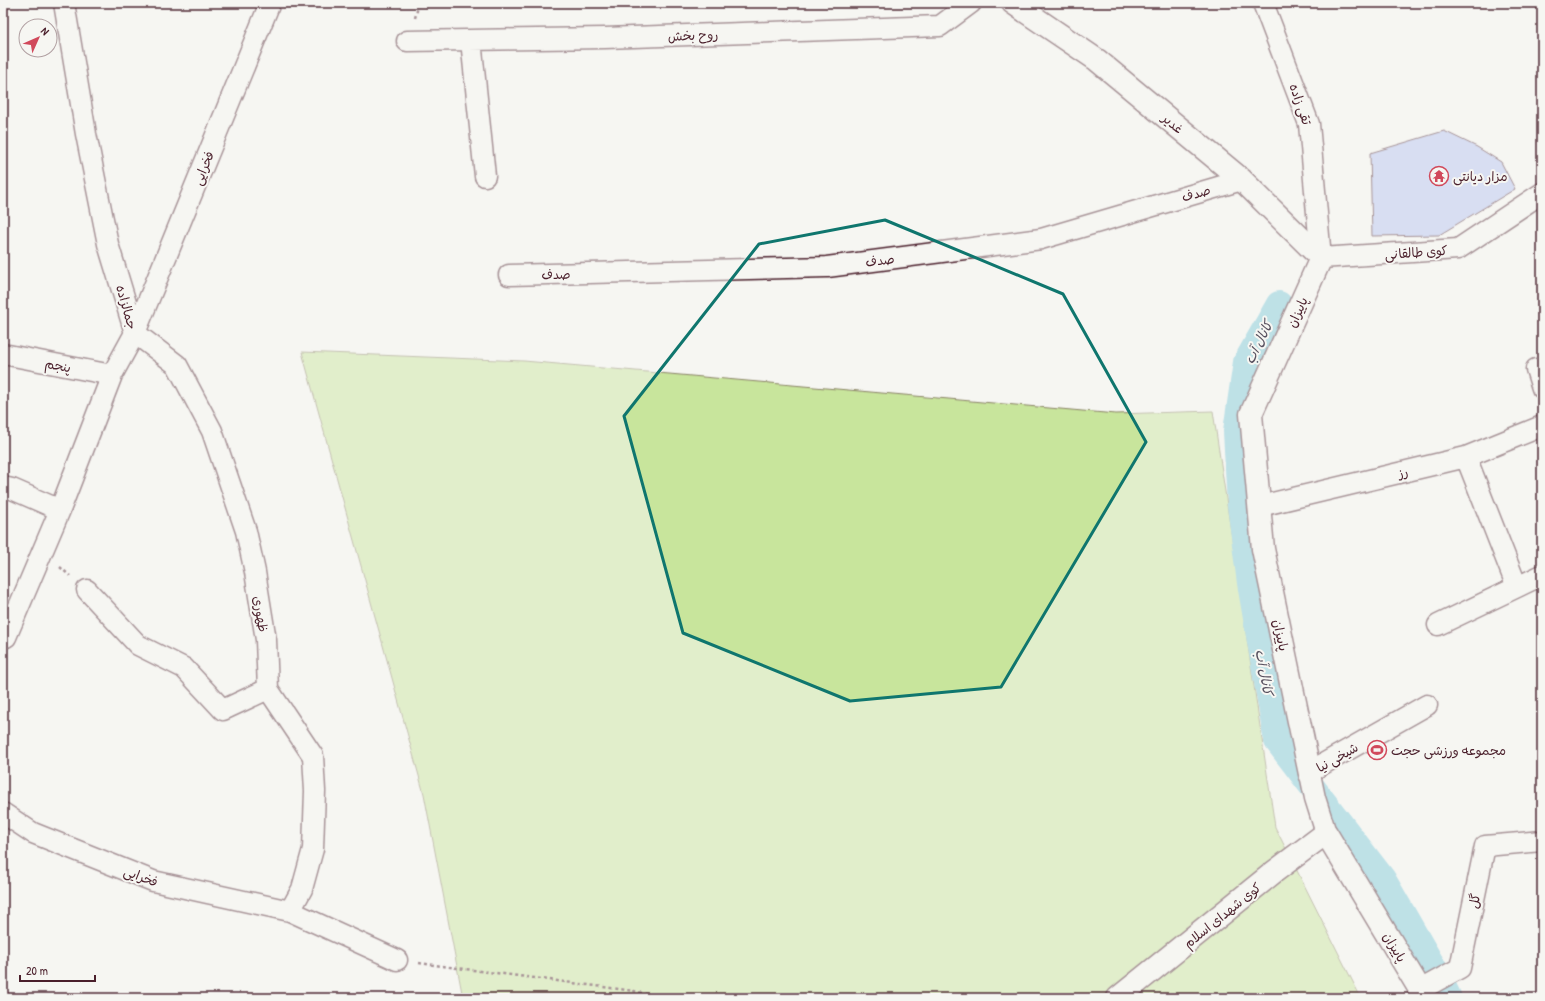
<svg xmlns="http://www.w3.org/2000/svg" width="1545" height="1001" font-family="'Patrick Hand','Playpen Sans Arabic',sans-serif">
  <rect width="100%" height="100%" fill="#f6f6f2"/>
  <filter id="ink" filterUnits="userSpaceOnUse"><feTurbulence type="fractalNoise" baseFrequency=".025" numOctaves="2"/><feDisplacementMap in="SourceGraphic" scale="8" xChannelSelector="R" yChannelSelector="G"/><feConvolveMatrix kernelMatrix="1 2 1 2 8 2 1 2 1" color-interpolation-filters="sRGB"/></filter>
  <g filter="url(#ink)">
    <!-- green -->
    <path fill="#c8e59c" stroke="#898264" d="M302,352l222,9 592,53 97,-3 62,416 86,171h-898l-39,-204z"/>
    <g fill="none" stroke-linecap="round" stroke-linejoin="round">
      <!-- canal -->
      <path stroke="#7ac7d8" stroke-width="26" d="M1279,304l-33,58 -10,69 4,74 10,78 27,158 106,138 55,96 11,23"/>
    </g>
    <!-- building -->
    <path fill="#b3c1f1" stroke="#4a1f2b" d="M1444,131l33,16 24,15 14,27 -76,46 -67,1 -2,-83z"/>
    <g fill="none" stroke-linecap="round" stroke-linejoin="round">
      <!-- minor casing -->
      <g stroke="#4a1f2b" stroke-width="23">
        <path id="minor" d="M64,3l22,131 22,110 27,89
          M1263,3l46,121 12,134 137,-9 84,-56
          M471,40l14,136
          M407,41l198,-3 335,-12 31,-23
          M509,275l318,-8 214,-28 201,-59
          M135,333l42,32 35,66 34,100 9,41 11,68 2,49 45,67 2,35 -2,58 -11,40 -12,22
          M3,354l109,21
          M1536,369l6,19
          M1466,457l51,130
          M3,487l9,2 48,21
          M1260,506l206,-49 76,-31
          M87,590l51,55 46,23 39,42 45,-21
          M1438,625l104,-50
          M6,637l54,-127 52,-135 23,-42 135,-330
          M1309,772l118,-67
          M1310,774l5,24 11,35
          M3,813l30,20 120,48 137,30 107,49
          M1420,990l40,-22 25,-122 57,-5"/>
      </g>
      <!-- secondary casing -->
      <g stroke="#4a1f2b" stroke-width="25">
        <path id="secondary" d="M1013,3l84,57 145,120 79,78 -70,156 12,135 47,225
          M1118,998l156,-126 52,-39 99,165"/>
      </g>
      <!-- path -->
      <path stroke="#4a1f2b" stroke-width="2.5" stroke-dasharray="3 3" stroke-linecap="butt" d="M415,18l4,-15
        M60,567l10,9
        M419,963l215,28 27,7"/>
      <!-- minor -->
      <use href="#minor" stroke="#f6f6f2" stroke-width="20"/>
      <!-- secondary -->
      <use href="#secondary" stroke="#f6f6f2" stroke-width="22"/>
    </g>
  </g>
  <!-- marked area -->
  <path d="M0 0H1545V1001H0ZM885,220l178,74 83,148 -145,245 -151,14 -167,-68 -59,-217 135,-172z" fill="#f6f6f2" fill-opacity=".55" fill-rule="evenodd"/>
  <path fill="none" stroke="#0f766e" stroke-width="3" stroke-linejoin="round" d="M885,220l178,74 83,148 -145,245 -151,14 -167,-68 -59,-217 135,-172z"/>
  <!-- icons -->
  <defs>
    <g id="temple-ring" transform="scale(1)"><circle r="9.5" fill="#f6f6f2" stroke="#d1495b" stroke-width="1.5"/><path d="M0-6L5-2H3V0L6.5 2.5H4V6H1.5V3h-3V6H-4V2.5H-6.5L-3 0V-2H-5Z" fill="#d1495b"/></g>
    <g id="stadium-ring" transform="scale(1)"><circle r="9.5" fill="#f6f6f2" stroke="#d1495b" stroke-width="1.5"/><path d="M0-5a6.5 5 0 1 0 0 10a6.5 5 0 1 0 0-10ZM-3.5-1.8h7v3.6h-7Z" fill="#d1495b"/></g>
  </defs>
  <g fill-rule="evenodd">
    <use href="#temple-ring" x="1439" y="176"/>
    <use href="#stadium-ring" x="1377" y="750"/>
  </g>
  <g text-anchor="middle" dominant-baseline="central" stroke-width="4" stroke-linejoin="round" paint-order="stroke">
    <!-- street labels -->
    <g font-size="13" fill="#4a1f2b" stroke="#f6f6f2">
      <text transform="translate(693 35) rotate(-2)">روح بخش</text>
      <text transform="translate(1301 104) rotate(71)">تقی زاده</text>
      <text transform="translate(1173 123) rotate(40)">غدیر</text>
      <text transform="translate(203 168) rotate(-68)">فخرایی</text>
      <text transform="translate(1196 193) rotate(-16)">صدف</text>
      <text transform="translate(1416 252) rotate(-4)">کوی طالقانی</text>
      <text transform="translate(880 260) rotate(-7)">صدف</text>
      <text transform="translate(556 274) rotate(-1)">صدف</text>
      <text transform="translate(127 307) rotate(74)">جمالزاده</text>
      <text transform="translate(1297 312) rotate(-66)">پاییزان</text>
      <text transform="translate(58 365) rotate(11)">پنجم</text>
      <text transform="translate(1403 472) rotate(-13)">رز</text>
      <text transform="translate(261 614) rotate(81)">ظهوری</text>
      <text transform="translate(1281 635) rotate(78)">پاییزان</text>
      <text transform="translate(1337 757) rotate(-30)">شیخی نیا</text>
      <text transform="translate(141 876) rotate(20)">فخرایی</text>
      <text transform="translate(1474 901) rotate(-79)">گل</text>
      <text transform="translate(1222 915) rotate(-39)">کوی شهدای اسلام</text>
      <text transform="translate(1395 947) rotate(59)">پاییزان</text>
    </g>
    <!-- poi labels -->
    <g font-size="13" fill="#4a1f2b" stroke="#f6f6f2" text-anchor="start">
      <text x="1453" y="176">مزار دیانتی</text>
      <text x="1391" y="750">مجموعه ورزشی حجت</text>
    </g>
    <!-- water labels -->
    <g font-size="14" font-style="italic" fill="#58515f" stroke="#f6f6f2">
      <text transform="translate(1258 342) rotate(-63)">کانال آب</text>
      <text transform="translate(1265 672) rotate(80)">کانال آب</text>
    </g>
  </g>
  <!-- margin -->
  <rect width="1545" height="1001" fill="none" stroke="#f6f6f2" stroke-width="16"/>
  <rect x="8" y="8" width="1529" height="985" fill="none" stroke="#4a1f2b" stroke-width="1.5" filter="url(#ink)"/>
  <!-- north arrow -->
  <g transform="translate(38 38) rotate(45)"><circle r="19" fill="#f6f6f2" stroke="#b1a0a2"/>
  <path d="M0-3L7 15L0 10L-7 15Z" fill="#d1495b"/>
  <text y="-6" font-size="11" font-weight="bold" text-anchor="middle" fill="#4a1f2b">N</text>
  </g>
  <!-- scale -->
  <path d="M20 975v6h75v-6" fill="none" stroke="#4a1f2b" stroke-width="2"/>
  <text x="26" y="975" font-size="12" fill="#4a1f2b" stroke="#f6f6f2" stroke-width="3" paint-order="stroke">20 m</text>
</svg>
